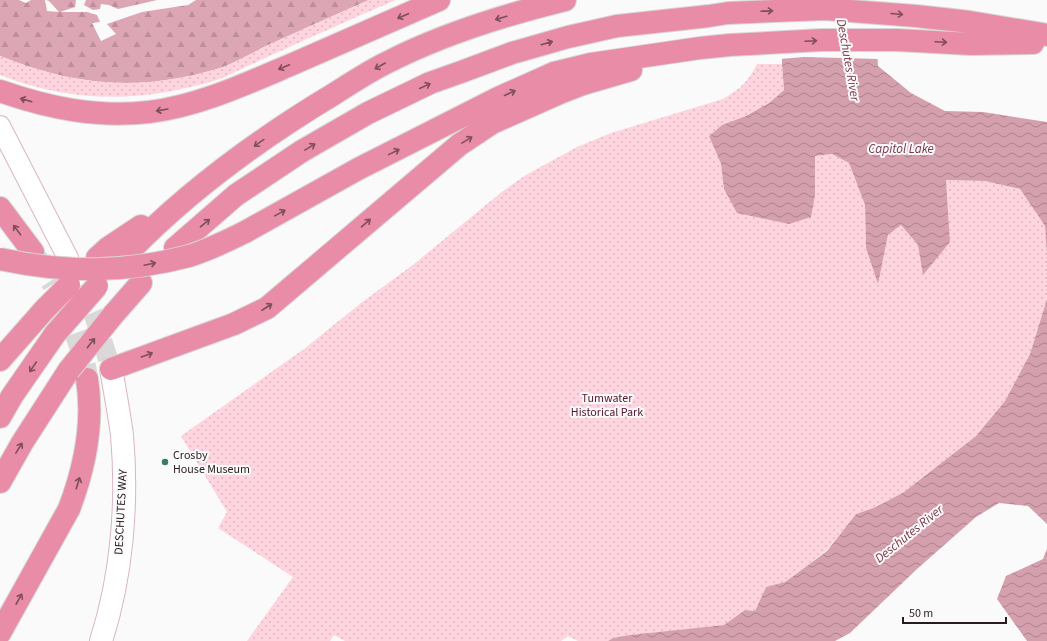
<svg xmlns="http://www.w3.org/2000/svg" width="1047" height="641" font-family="'Source Sans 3',sans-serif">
  <defs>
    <pattern id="forest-firs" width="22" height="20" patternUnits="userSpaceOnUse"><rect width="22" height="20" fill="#dca6b4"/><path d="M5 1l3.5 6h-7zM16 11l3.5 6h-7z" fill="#bd8e9a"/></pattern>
    <pattern id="park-dots" width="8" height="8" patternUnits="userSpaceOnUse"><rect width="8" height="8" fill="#fed4df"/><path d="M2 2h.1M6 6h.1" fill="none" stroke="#dab5bf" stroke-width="1.8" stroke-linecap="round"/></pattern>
    <pattern id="water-waves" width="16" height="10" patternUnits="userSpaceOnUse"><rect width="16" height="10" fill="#d5a0ae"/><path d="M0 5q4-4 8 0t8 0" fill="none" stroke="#ad828d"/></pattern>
  </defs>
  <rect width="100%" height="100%" fill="#fafafa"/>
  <!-- forest -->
  <path fill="url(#forest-firs)" d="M0,0h19l7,3 5,-3h14l2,11 12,1 -10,-11 -3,-1h30l-1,7 -15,5h27l10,3 3,7 -8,1 9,18 15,-7 -9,-10 35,-12 46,-7 8,-5h173c-35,15 -69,31 -103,46 -16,8 -33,18 -49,23 -79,23 -142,17 -217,-13z
    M86,0h71l-39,9 -9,-4 -8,-1 -1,5 -7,1 -9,-5z"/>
  <!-- park -->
  <path fill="url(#park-dots)" d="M369,0h27c-41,17 -82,36 -122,54 -13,6 -26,12 -39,18 -7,3 -14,7 -22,9 -74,22 -141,22 -213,-6v-19c75,30 138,36 217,13 16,-5 33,-15 49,-23 34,-15 68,-31 103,-46z
    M757,64h25l2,26 -15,13 -23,13 -24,9 -13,11 12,28 3,25 91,6v-39l17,-2 17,9 16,42 1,43 12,35 10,-48 13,-10 17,20 32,-3 -4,-62 39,1 35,8 25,37 2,29v44l-17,55 -25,47 -29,35 -72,56 -28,15 -20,7 -29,36 -42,32 -19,5 -11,24 -10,-1 -21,15 -94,10 -17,3 -5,3h-30l-10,-5 -7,5h-216l-11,-6 -4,6h-83l46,-64 -75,-49 9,-16 -46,-76 123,-87 57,-46 53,-39 89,-73 23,-16 51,-28 34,-14 112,-34c17,-10 25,-17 34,-35z"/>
  <!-- water -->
  <path fill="url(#water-waves)" d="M782,0h92l4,66 33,27 34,18 38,1 64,10v133l-2,-29 -25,-37 -35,-8 -39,-1 4,62 -27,33 -5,-30 -17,-20 -13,10 -10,49 -12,-36 -1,-43 -16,-42 -17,-9 -17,2v39l-4,22 -22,7 -52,-11 -13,-24 -3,-25 -12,-28 13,-11 24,-9 23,-13 15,-13 -2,-26z
    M1047,299v225l-19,-18 -29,-3 -23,14 -59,52 -67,64 -15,8h-227l5,-3 17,-3 94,-10 21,-15 10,1 11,-24 19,-5 42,-31 29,-37 20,-7 28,-15 72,-56 29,-35 25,-47z
    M1047,549v92h-20l-30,-42 9,-23 37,-17z"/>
  <!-- pier -->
  <path fill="#fafafa" d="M780,0h96l3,59 -75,-2 -24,2z"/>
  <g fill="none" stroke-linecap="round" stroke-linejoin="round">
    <!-- tertiary-tunnel -->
    <path stroke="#dad8d9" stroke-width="20" stroke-dasharray="20 10" stroke-linecap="butt" d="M68,258l27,60 13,41"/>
    <!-- motorway-tunnel -->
    <path stroke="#dad8d9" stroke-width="22" stroke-dasharray="22 11" stroke-linecap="butt" d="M33,253l20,31
      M62,303c12,23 22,50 25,76"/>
    <!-- tertiary casing -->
    <g stroke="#dbb5bf" stroke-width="22">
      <path id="tertiary" d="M0,126l68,132"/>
    </g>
    <!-- secondary casing -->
    <g stroke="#dbb5bf" stroke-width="24">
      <path id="secondary" d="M101,641c21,-65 27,-138 21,-206 -3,-22 -7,-44 -11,-66"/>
    </g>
    <!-- motorway casing -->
    <g stroke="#d8d6d6" stroke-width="24">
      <path id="motorway" d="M0,91c49,17 97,27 149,21 50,-6 99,-29 146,-49 48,-21 96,-42 144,-63
        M0,208l33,44
        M245,232l113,-63 140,-71 56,-25 37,-9 109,-16 30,-3 92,-5h75l74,4 62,-1
        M175,248l61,-53 66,-44 66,-38 62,-30 31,-11 51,-19 56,-16 49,-11 92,-10 19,-3 97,-4 91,7 54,6 77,13
        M124,257c61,-64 135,-118 210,-163 17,-11 34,-22 52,-31 56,-29 118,-48 179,-63
        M97,258l11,-10 33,-22
        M113,315l28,-32
        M0,360l45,-51
        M111,369l123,-45 33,-16 192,-163 33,-22 70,-31 21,-8 48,-14
        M0,417l12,-21 43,-62
        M0,482l22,-39 47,-73
        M0,633l69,-124c16,-42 25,-86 18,-130"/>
    </g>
    <!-- tertiary -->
    <use href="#tertiary" stroke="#fff" stroke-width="20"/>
    <!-- secondary -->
    <use href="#secondary" stroke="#fff" stroke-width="22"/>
    <!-- motorway -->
    <use href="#motorway" stroke="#e98ca7" stroke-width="22"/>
    <!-- motorway-bridge casing -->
    <g stroke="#d8d6d6" stroke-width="24" stroke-linecap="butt">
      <path id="motorway-bridge" d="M0,259c65,14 125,14 189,-3 19,-6 38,-15 56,-24
        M45,309l24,-24
        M55,334l42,-48
        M69,370l44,-55"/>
    </g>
    <!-- motorway-bridge -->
    <use href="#motorway-bridge" stroke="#e98ca7" stroke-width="22"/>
  </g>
  <!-- one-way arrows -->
  <defs><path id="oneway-shaft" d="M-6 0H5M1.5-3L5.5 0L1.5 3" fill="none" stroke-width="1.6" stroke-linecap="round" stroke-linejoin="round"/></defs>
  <g stroke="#7f4d5c">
    <use href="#oneway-shaft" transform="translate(767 11) rotate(-2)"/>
    <use href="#oneway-shaft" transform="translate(897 14) rotate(5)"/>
    <use href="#oneway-shaft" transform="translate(403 16) rotate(157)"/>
    <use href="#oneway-shaft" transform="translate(501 18) rotate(164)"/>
    <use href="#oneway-shaft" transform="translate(811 41) rotate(-3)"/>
    <use href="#oneway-shaft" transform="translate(941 42) rotate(3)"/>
    <use href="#oneway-shaft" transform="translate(547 43) rotate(-16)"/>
    <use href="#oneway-shaft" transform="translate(380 66) rotate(150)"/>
    <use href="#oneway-shaft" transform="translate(284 67) rotate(157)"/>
    <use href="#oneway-shaft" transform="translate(425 86) rotate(-25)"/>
    <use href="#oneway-shaft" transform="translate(510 93) rotate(-24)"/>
    <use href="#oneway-shaft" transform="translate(26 100) rotate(-164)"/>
    <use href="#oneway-shaft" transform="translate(162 110) rotate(170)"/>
    <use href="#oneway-shaft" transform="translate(467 140) rotate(-31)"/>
    <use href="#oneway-shaft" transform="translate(259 143) rotate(144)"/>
    <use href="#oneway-shaft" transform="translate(310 147) rotate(-31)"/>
    <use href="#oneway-shaft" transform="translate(394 152) rotate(-26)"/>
    <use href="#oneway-shaft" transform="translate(280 213) rotate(-29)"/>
    <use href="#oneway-shaft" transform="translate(205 223) rotate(-40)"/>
    <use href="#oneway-shaft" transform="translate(366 223) rotate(-41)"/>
    <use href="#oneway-shaft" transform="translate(17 230) rotate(-127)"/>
    <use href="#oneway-shaft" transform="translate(150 264) rotate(-12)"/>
    <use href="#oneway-shaft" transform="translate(267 307) rotate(-33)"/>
    <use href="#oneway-shaft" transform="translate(91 343) rotate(-52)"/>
    <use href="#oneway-shaft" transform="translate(147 355) rotate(-20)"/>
    <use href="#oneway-shaft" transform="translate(33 367) rotate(124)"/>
    <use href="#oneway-shaft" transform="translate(19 448) rotate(-58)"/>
    <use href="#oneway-shaft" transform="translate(78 483) rotate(-73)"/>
    <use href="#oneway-shaft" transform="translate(19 599) rotate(-61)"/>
  </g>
  <!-- markers -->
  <circle fill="#387b6c" stroke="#fafafa" stroke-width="1.5" cx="165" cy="462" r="4"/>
  <g text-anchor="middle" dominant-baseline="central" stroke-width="4" stroke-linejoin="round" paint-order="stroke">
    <!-- park labels -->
    <g font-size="12" fill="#55162e" stroke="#fafafa">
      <text x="607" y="398">Tumwater<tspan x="607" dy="14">Historical Park</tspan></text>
    </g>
    <!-- poi labels -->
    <g font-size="12" fill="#281a1e" stroke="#fafafa" text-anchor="start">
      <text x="173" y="455">Crosby<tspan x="173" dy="14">House Museum</tspan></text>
    </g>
    <!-- street labels -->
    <g font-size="12" fill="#281a1e" stroke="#fafafa">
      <text transform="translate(121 512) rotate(-87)">DESCHUTES WAY</text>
    </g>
    <!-- water labels -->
    <g font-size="13" font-style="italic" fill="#78364c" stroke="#fafafa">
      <text transform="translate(848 60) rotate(80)">Deschutes River</text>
      <text x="901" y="149">Capitol Lake</text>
      <text transform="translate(909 534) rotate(-39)">Deschutes River</text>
    </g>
  </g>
  <!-- scale -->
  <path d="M903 617v6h103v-6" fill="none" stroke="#281a1e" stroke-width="2"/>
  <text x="909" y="617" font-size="12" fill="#281a1e" stroke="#fafafa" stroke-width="3" paint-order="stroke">50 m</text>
</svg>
